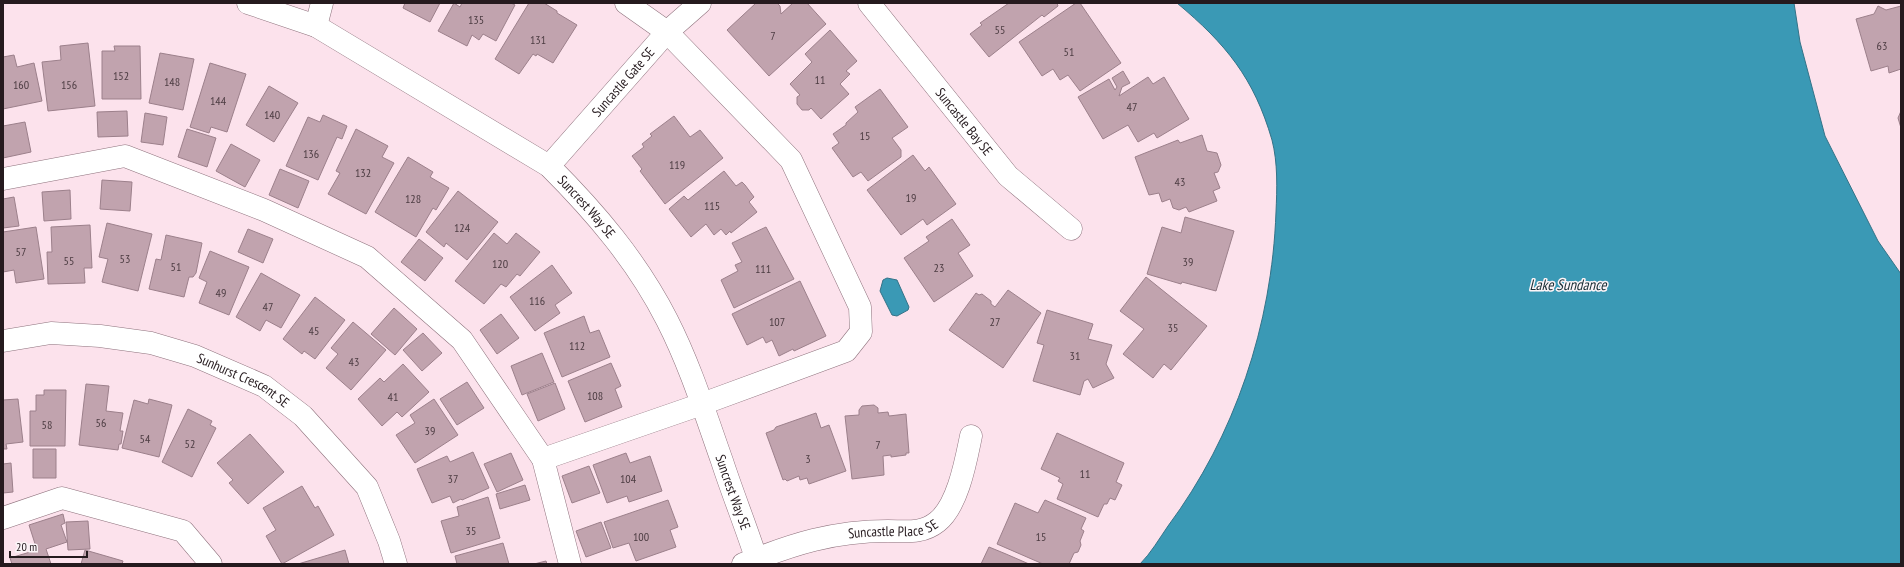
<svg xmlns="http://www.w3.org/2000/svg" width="1904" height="567" font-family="'PT Sans Narrow',sans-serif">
  <rect width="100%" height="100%" fill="#fce2ec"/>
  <!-- water -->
  <path fill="#3a99b5" stroke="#347388" d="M1177,3h617l6,39 25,94 53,105 23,33v290h-761c11,-11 19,-25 28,-38 67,-90 104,-201 108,-314 1,-23 2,-49 -4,-72 -18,-62 -46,-96 -95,-137z
    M887,278l10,2 12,27 -1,3 -11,6 -5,-1 -12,-24 3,-11z"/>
  <!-- building -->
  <path fill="#c1a3ae" stroke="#9c808b" d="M405,3h35l-10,19 -27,-14z
    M454,3l6,4 2,-4h49l4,2 -19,36 -13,-7 -4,6 -7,-5 -5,11 -29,-15z
    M529,3h15l13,8v2l20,12 -24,38 -16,-9 -1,2 -3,-2 -14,20 -24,-15z
    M756,3h21l3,3 1,8 12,-11h14l19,21 -57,52 -42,-46z
    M1009,3h48l1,3 -14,11 -2,-2 -53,42 -19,-23 12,-9 -2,-2z
    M1076,3h4l41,60 -41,28 -12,-16 -8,5 -7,-11 -11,7 -23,-34z
    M1878,6l8,4 15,-4v63l-12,4 -1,-7 -17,5 -15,-52 18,-5z
    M830,30l27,31 -11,10 4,3 -10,10 9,10 -28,25 -10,-11 -2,2h-7l-5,-6v-7l3,-2 -10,-11 22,-22 -7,-8z
    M88,43l7,63 -47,5 -6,-49 19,-2 -1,-14z
    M114,46h26l1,53h-39v-48h13z
    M160,53l34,6 -11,51 -34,-7z
    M14,55l3,12 17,-4 8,38 -39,8v-52z
    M210,63l36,11 -19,58 -16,-5 -2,6 -19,-6z
    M1123,71l7,12 -8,4 -3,9 29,-19 5,7 11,-7 25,42 -32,19 -3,-5 -16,9 -10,-17 -25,14 -25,-42 31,-18 6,11 2,-3 -5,-9z
    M269,86l29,17 -24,39 -28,-17z
    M880,89l28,38 -16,11 9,12v7l-33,24 -7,-9 -8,5 -21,-29 7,-5 -6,-9 13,-9v-2l12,-11 -3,-5z
    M127,111l1,25 -30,1 -1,-25z
    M1901,111v17l-3,-10z
    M145,113l22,4 -4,28 -22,-3z
    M323,115l24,11 -5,13 -5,-2 -19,43 -32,-14 22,-49 12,5z
    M674,116l16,21 10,-7 23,28 -58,46 -25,-33 2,-2 -10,-13 12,-9 -2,-3 10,-8 -2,-2z
    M25,122l6,30 -28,6v-32z
    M187,129l29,9 -9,29 -29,-10z
    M356,129l32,17 -6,11 12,6 -28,51 -38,-20 12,-21 -4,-2z
    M1202,135l5,16 10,2 4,12 -3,7 -4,1 6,15 -7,3 4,10 -28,11 -3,-5 -7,3 -6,-2 -3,-9 -8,3 -3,-9 -10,2 -14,-38 43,-17 2,3z
    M231,144l29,16 -15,27 -29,-16z
    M913,155l12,16 4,-4 27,37 -29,21 -4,-6 -22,16 -34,-45z
    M408,157l25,15 -3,5 19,11 -13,22 -3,-2 -17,29 -41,-25z
    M280,169l29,12 -11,27 -29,-13z
    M724,171l12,15 6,-4 3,3 9,12 -5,5 8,10 -26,21 -1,-2 -4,4 -5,-6 -7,6 -8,-11 -15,13 -22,-28 15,-13 4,4z
    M102,180l30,2 -2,29 -30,-2z
    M70,190l1,29 -27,2 -2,-29z
    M458,191l40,31 -31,38 -21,-17 -2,4 -18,-15z
    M14,197l5,29 -16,2v-29z
    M1185,217l49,14 -18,60 -34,-9 -1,2 -34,-10 15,-47 19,6z
    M952,219l18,26 -12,8 15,23 -39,26 -30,-44 25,-17 -3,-4z
    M107,223l45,11 -14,57 -36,-9 6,-23 -9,-2z
    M90,225l2,43h-8l1,15 -37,1 -1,-32h5l-1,-25z
    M36,227l8,52 -28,4 -2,-13 -11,2v-40z
    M766,227l28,52 -60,29 -13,-28 17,-9 -3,-6 7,-3 -10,-19z
    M248,229l25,10 -10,24 -25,-11z
    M494,233l13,11 9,-11 24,19 -20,24 -3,-2 -11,13 -5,-3 -17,20 -29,-23z
    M166,235l36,8 -6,30 -3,4h-4l-5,20 -35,-8 7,-30 5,1z
    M419,239l24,19 -18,23 -24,-19z
    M210,251l39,16 -20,48 -30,-12 8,-21 -8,-4z
    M552,265l20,28 -17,12 5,8 -25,18 -25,-34z
    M261,273l39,22 -19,33 -15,-8 -6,11 -24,-14z
    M1146,277l61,49 -36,44 -7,-6 -11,14 -30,-24 21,-25 -24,-18z
    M800,281l26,55 -32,15 -1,-2 -14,7 -7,-16 -6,3 -3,-6 -16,8 -15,-31z
    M1008,290l33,23 -38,55 -54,-38 27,-37 3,2 3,-1 9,7v3l4,3z
    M315,297l30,23 -30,39 -11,-8 -2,3 -19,-15z
    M394,308l23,21 -22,26 -24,-21z
    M1047,310l46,14 -5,15 24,6 -6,19 8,14 -21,10 -5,-9 -4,2 -4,14 -47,-14 11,-36 -7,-2z
    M501,314l18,24 -22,16 -17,-24z
    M584,316l6,17 9,-3 11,27 -48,20 -18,-44z
    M353,322l33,28 -35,40 -25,-22 12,-14 -7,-6z
    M423,333l19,20 -20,18 -19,-21z
    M542,353l12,29 -32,13 -11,-29z
    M611,363l10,23 -6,3 7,18 -37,15 -17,-41z
    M403,364l26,28 -27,25 -5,-5 -15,14 -24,-27 22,-21 4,4z
    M467,382l17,26 -27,17 -17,-26z
    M555,383l10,26 -27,12 -11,-27z
    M86,384l23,2 -3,25 17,2 -3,18h3l-2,13h-2l-1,6 -39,-5z
    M44,390h22l-1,56h-35v-35h6v-16h8z
    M18,399l5,43 -17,2 1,5h-4v-49z
    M149,399l23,6 -13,52 -37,-9 12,-48 14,4z
    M434,399l24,36 -43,28 -19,-28 19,-12 -5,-8z
    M874,405l4,3v5l10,-1 1,4 17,-2 3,39h-3v2l-15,2v-2l-8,1 1,19 -32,4 -7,-63 14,-1v-5l3,-4z
    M188,409l24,12 -2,4 6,3 -24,49 -30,-15z
    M816,413l5,15 8,-3 17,46 -37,13 -2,-6 -7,2 -1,-4 -12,5 -2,-2 -2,1 -17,-47 8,-3 2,-3z
    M1057,433l67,30 -8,19 6,3 -7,15 -5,-2 -3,6h-3l-6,13 -41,-18 6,-15 -5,-3 2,-3 -19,-9z
    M250,434l34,38 -36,32 -19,-21 4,-3 -16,-17z
    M33,449h23v29h-23z
    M473,452l16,36 -27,12 -1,-1 -8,4 -3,-7 -18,7 -15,-34 30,-13 3,6z
    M511,453l12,27 -26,12 -13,-28z
    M626,453l4,10 20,-7 12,35 -33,11 -2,-6 -20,7 -14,-38z
    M11,463l2,29 -10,1v-29z
    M589,466l11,27 -28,10 -10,-27z
    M525,485l5,15 -30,9 -4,-15z
    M302,486l13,22 3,-2 16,29 -52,29 -16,-28 10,-6 -13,-22z
    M488,497l12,41 -49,15 -10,-32 18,-5 -2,-9z
    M668,500l10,27 -8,3 6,17 -40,14 -7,-18 -16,5 -9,-26z
    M1045,500l41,18 -5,11 3,2 -4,10 1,4 -3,7 -4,1 -5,11h-26l-46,-20 18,-41 23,10z
    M63,514l2,9 -4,2 6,17 -21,7 5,15h-39l-2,-6 27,-8 -8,-25z
    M88,521l2,28 -22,1 -2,-28z
    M601,522l10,26 -25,9 -10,-26z
    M503,543l6,21h-52l-2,-8z
    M989,547l17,7 23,10h-48z
    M85,550l38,11 -1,3h-41z
    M345,550l4,14h-51z
    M546,561l1,3h-13z"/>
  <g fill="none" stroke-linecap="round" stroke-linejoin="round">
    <!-- minor casing -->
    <g stroke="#8e727d" stroke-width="23">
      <g id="minor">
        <path id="s1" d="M248,3l68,23 233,140c46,46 88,95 118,154 23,45 38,93 55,141 11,34 25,68 36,103"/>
        <path id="s2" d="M869,3l139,173 63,53"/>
        <path d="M316,26l6,-23"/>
        <path id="s3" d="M549,166l118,-134 33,-29"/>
        <path d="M3,179l122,-23 139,54 103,47 95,83 81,119 27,105"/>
        <path id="s4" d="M3,341l48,-8 49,3 51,7 44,13 69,30 39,30 64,71 22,54 7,23"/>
        <path d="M543,459l159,-55 144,-53 15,-19 -1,-25 -69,-147 -124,-128 -41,-29"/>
        <path d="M3,518l59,-20 121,33 28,33"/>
        <path id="s5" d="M743,564c50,-20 90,-33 145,-33 18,0 34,3 49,-9 21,-16 29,-62 34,-86"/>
      </g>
    </g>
    <!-- minor -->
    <use href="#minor" stroke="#fff" stroke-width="22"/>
  </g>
  <g text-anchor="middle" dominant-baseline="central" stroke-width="3" stroke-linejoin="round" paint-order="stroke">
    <!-- number labels -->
    <g font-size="12" fill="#4c3c42">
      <text x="476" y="19">135</text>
      <text x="1000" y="29">55</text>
      <text x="773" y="35">7</text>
      <text x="538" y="39">131</text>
      <text x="1882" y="45">63</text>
      <text x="1069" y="51">51</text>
      <text x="121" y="75">152</text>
      <text x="820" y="79">11</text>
      <text x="172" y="81">148</text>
      <text x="21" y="84">160</text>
      <text x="69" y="84">156</text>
      <text x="218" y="100">144</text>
      <text x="1132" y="106">47</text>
      <text x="272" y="114">140</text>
      <text x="865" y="135">15</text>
      <text x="311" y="153">136</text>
      <text x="677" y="164">119</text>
      <text x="363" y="172">132</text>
      <text x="1180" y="181">43</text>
      <text x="911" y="197">19</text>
      <text x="413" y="198">128</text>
      <text x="712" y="205">115</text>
      <text x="462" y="227">124</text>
      <text x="21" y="251">57</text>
      <text x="125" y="258">53</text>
      <text x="69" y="260">55</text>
      <text x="1188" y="261">39</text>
      <text x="500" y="263">120</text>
      <text x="176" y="266">51</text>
      <text x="939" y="267">23</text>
      <text x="763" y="268">111</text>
      <text x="221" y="292">49</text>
      <text x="537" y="300">116</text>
      <text x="268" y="306">47</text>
      <text x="777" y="321">107</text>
      <text x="995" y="321">27</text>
      <text x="1173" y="327">35</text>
      <text x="314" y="330">45</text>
      <text x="577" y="345">112</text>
      <text x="1075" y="355">31</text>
      <text x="354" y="361">43</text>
      <text x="595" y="395">108</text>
      <text x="393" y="396">41</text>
      <text x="101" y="422">56</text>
      <text x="47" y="424">58</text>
      <text x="430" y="430">39</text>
      <text x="145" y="438">54</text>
      <text x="190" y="443">52</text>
      <text x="878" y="444">7</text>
      <text x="808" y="458">3</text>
      <text x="1085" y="473">11</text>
      <text x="453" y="478">37</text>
      <text x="628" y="478">104</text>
      <text x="471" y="530">35</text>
      <text x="641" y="536">100</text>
      <text x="1041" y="536">15</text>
    </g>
    <!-- street labels -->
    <g font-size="14" fill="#251a1e" stroke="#fcf5f8">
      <text stroke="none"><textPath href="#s3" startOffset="112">Suncastle Gate SE</textPath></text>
      <text stroke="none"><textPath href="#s2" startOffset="152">Suncastle Bay SE</textPath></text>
      <text stroke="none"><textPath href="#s1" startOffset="399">Suncrest Way SE</textPath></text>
      <text stroke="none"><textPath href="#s4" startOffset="249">Sunhurst Crescent SE</textPath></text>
      <text stroke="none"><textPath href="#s1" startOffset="723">Suncrest Way SE</textPath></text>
      <text stroke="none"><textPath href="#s5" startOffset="155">Suncastle Place SE</textPath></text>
    </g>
    <!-- water labels -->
    <g font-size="15" font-style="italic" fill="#192e35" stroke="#fcf5f8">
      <text x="1568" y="284">Lake Sundance</text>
    </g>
  </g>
  <!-- border -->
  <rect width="1904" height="567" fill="none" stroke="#251a1e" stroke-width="8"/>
  <!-- scale -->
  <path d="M10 551v6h77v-6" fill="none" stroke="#251a1e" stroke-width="2"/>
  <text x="16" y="551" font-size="12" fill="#251a1e" stroke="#fcf5f8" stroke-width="3" paint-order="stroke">20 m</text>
</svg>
